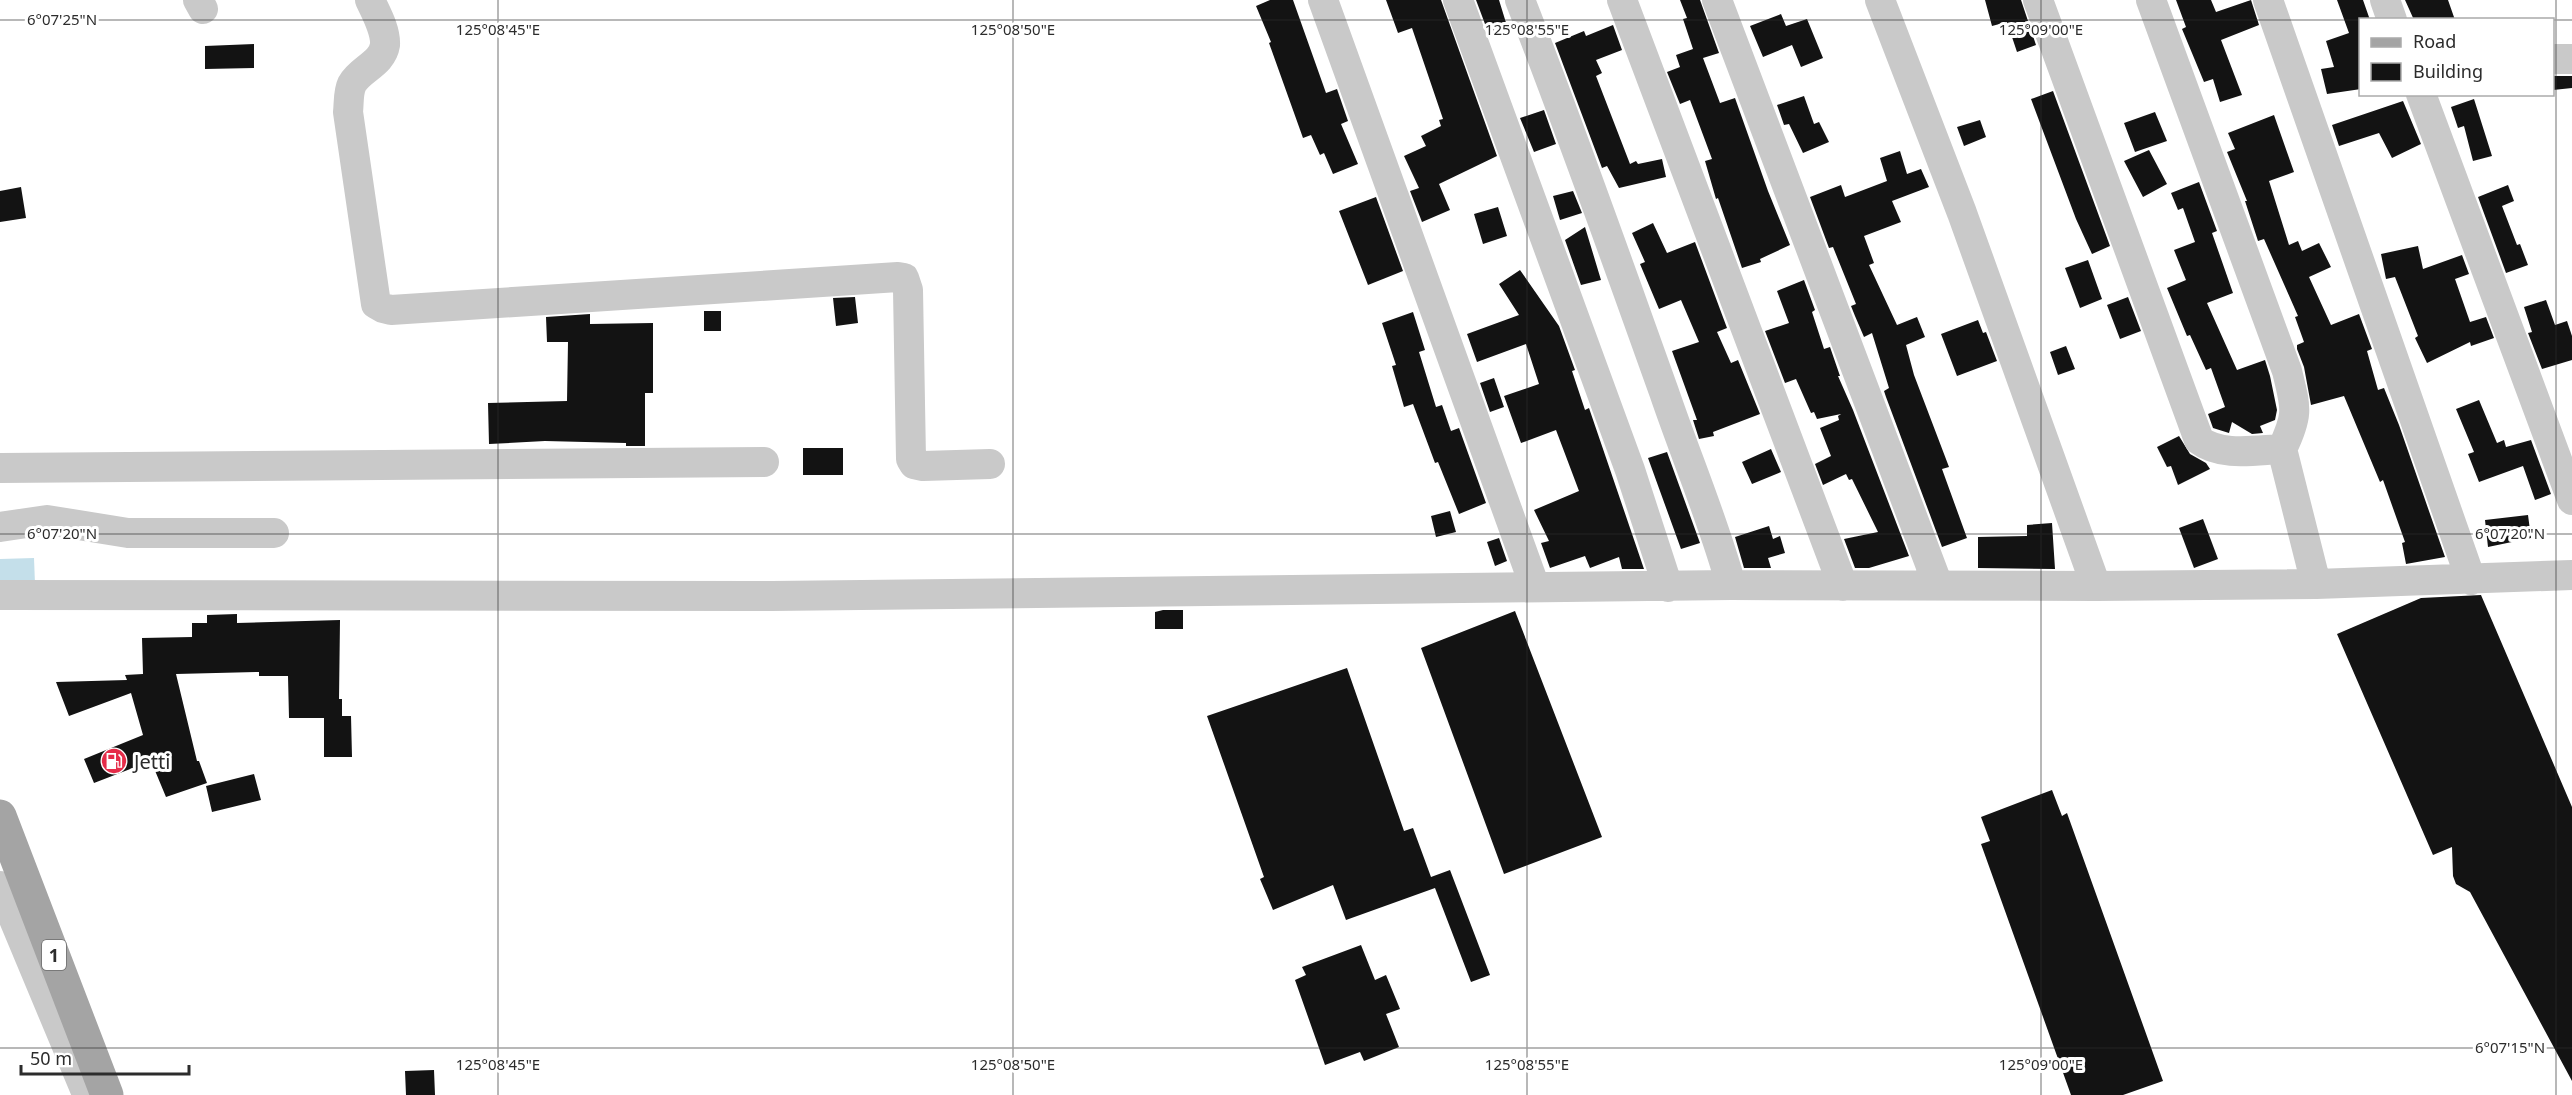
<svg xmlns="http://www.w3.org/2000/svg" width="2572" height="1095" font-family="'Noto Sans',sans-serif">
  <rect width="100%" height="100%" fill="#fff"/>
  <!-- water -->
  <path fill="#c4dfea" d="M34,558l1,26 -35,1v-26z"/>
  <!-- building -->
  <path fill="#131313" d="M1270,0h23l33,93 11,-4 11,32 -7,3 17,40 -25,10 -9,-21 -4,2 -9,-20 -8,3 -34,-95 2,-1 -15,-36z
    M1386,0h55l56,156 -58,28 11,26 -28,12 -12,-31 9,-3 -15,-32 22,-10 -5,-10 20,-10 -2,-6 4,-1 -31,-91 -14,5z
    M1476,0h23l8,26 -19,6z
    M1680,0h20l19,53 -16,5 17,45 15,-5 33,93 22,54 -30,14 1,3 -19,6 -24,-70 -2,1 -11,-38 7,-2 -22,-59 -10,4 -13,-32 13,-5 -4,-12 17,-6 -10,-30 4,-1z
    M1985,0h36l15,45 -19,7 -10,-30 -15,4z
    M2176,0h35l5,12 35,-12 8,25 -38,15 21,55 -22,7 -7,-23 -9,3 -22,-53 4,-2z
    M2337,0h26l7,20h-9v69l-34,5 -6,-25 13,-2 -8,-26 23,-8z
    M2405,0h43l7,20h-41z
    M1781,14l5,12 21,-7 16,39 -22,9 -9,-22 -29,12 -13,-31z
    M1613,25l9,25 -26,10 6,13 -6,3 34,88 6,-3 2,3 24,-5 4,18 -47,11 -12,-22 -5,2 -47,-125 29,-12 2,5z
    M254,44v24l-49,1v-23z
    M2553,76h19v12l-19,2z
    M2053,91l57,155 -18,8 -16,-35 -45,-120z
    M1804,96l10,28 5,-2 10,20 -26,11 -14,-29 -5,1 -7,-20z
    M2474,99l18,57 -19,5 -9,-35 -6,2 -7,-21z
    M2403,101l18,43 -29,14 -13,-25 -40,13 -7,-21z
    M1544,110l12,34 -22,8 -14,-34z
    M2155,112l12,29 -32,11 -11,-29z
    M2274,115l20,57 -25,9 20,64 9,-4 4,10 17,-8 12,24 -22,10 22,48 28,-11 13,35 -5,2 11,39 6,-2 15,37 46,132 -39,7 -4,-21 3,-1 -22,-62 -3,2 -36,-86 -33,9 -7,-38 -7,-18v-4l7,-3 -9,-25 3,-1 -34,-77 -6,2 -13,-40h2l-20,-49 8,-3 -7,-16z
    M1980,120l6,17 -22,9 -7,-19z
    M2149,150l18,34 -24,13 -19,-36z
    M1900,151l7,23 14,-5 8,18 -37,14 9,21 -37,14 10,27 -5,2 28,60 20,-8 8,20 -19,8 8,30 35,92 -7,2 25,69 -25,9 -56,-150 -2,-6 5,-3 -17,-55 -8,4 -9,-21 -4,-10 5,-2 -23,-57 -4,1 -19,-51 31,-12 4,12 42,-16 -7,-23z
    M2199,182l18,49 -5,2 21,60 -26,10 30,67 28,-10 5,16 7,34 -2,10 -15,6 3,7 -11,1 -20,-12 -3,11 -16,-5 -5,-14 17,-7 -14,-39 -5,2 -16,-35 -3,1 -20,-48 19,-8 -12,-30 21,-8 -12,-34 -5,2 -7,-17z
    M2508,185l6,16 -12,5 15,39 3,-1 8,21 -22,8 -28,-76z
    M21,187l5,31 -26,4v-31z
    M1573,191l9,22 -22,7 -7,-24z
    M1376,197l27,74 -35,14 -29,-74z
    M1498,207l9,29 -24,8 -9,-30z
    M1653,223l14,30 28,-11 32,86 -10,4 14,31 7,-3 22,54 -47,18 1,4 -15,3 -6,-19h4l-25,-69 27,-9 -18,-42 -22,9 -19,-45 5,-2 -13,-29z
    M1585,227l16,53 -20,5 -16,-45z
    M2418,246l5,23 39,-14 7,19 -14,5 15,43 16,-5 8,21 -23,8 -1,-4 -43,21 -12,-25 3,-2 -23,-59 -9,2 -5,-25z
    M2088,260l14,39 -22,9 -15,-40z
    M1520,270l39,56 16,44 -3,1 13,39 4,-2 55,161h-22l-3,-12 -29,11 -5,-12 -35,12 -9,-25 8,-2 -15,-31 45,-19 -23,-61 -35,13 -17,-47 35,-12 -13,-40 -49,18 -10,-28 52,-19 -20,-31z
    M1804,280l11,30 -3,2 12,37 6,-2 10,29h-2l15,34 56,146 -40,12h-14l-11,-29 34,-7 -26,-53 -3,1 -3,-6 -23,11 -8,-21 16,-8 -11,-28 19,-8 -1,-4 3,-2 -24,5 -3,-7 -3,1 -15,-34 -11,4 -20,-52 24,-8 -12,-32z
    M855,297l3,26 -22,3 -3,-28z
    M2128,297l13,34 -21,8 -13,-34z
    M2546,300l9,25 12,-4 5,15v24l-30,9 -14,-36 4,-1 -8,-25z
    M704,311h17v20h-17z
    M1413,312l12,38 -6,2 17,55 6,-2 9,26 8,-3 27,75 -27,11 -21,-52 -3,1 -22,-59 -9,3 -12,-41 4,-1 -14,-42z
    M590,314v10l63,-1v70h-8v53h-19v-3l-81,-2 -56,3 -1,-41 79,-2 1,-59h-21l-1,-25z
    M1978,320l5,13 3,-1 11,29 -40,15 -16,-42z
    M2066,346l9,23 -17,6 -8,-23z
    M1494,378l10,29 -14,5 -10,-29z
    M2479,400l18,43 7,-3 2,7 25,-7 20,54 -16,6 -12,-34 -44,16 -11,-28 6,-2 -18,-43z
    M2179,436l11,18 16,9 4,6 -32,16 -7,-19 -4,1 -10,-20z
    M803,448h40v27h-40z
    M1771,449l10,23 -29,12 -10,-22z
    M1667,452l33,91 -19,6 -33,-91z
    M1450,511l6,21 -20,5 -5,-21z
    M2528,515l3,23 -43,9 -3,-27z
    M2203,519l15,40 -24,9 -15,-40z
    M2052,523l3,46 -77,-1v-31l49,-1v-11z
    M1769,526l4,13 7,-3 5,17 -17,5 3,10h-27l-9,-31z
    M1499,538l8,23 -12,5 -8,-24z
    M2481,595l91,212v274l-102,-189 -14,-8 -3,-8 -1,-29 -19,8 -96,-221 84,-36z
    M1163,610h20v19h-28v-17z
    M1515,611l87,226 -98,37 -83,-226z
    M237,614v9l103,-3 -1,79h3v17h9l1,41h-28v-39h-35l-1,-42h-29v-4l-83,2 21,87h2l8,22 -41,14 -15,-36 -57,22 -10,-24 59,-24 -12,-42 -62,23 -13,-34 71,-2 -2,-5 18,-1 -1,-36 50,-1v-14h15v-8z
    M1347,668l57,163 9,-3 18,49 19,-7 40,105 -19,7 -36,-94 -89,32 -13,-35 -60,25 -13,-31 4,-2 -57,-161z
    M254,774l7,26 -49,12 -6,-26z
    M2052,790l10,26 5,-3 96,268 -40,14h-52l-90,-251 9,-3 -9,-24z
    M1361,945l14,35 11,-5 14,34 -14,5 13,33 -35,14 -4,-9 -35,13 -30,-85 11,-5 -4,-8z
    M434,1070l1,25h-29l-1,-24z"/>
  <g fill="none" stroke-linecap="round" stroke-linejoin="round">
    <!-- minor -->
    <path stroke="#c9c9c9" stroke-width="30" d="M198,0l5,9
      M370,0c6,13 16,30 15,45 -3,19 -25,24 -33,39 -4,8 -3,20 -4,28l28,192 7,4 8,2 507,-33 6,1 4,12 3,169 3,5 9,2 67,-2
      M1323,0l212,587
      M1458,0l172,470 38,117
      M1520,0c51,130 97,261 144,392 22,65 49,127 67,193
      M1622,0l221,586
      M1717,0l221,585
      M1880,0l82,213 134,373
      M2038,0l161,440c22,17 57,10 83,9 17,-35 14,-41 5,-78l-136,-371
      M2268,0l203,580
      M2385,0l7,20
      M2552,59h20
      M2421,94l151,406
      M2282,449l34,135
      M0,468l764,-6
      M0,527l47,-7 81,13h146
      M0,595l772,1 959,-11 365,1 220,-2 256,-9
      M0,886l87,208"/>
    <!-- major -->
    <path stroke="#a4a4a4" stroke-width="33" d="M0,816l107,279"/>
  </g>
  <!-- ticks -->
  <path fill="none" stroke="#2c2c2c" stroke-width="1.5" stroke-opacity="0.45" d="M498,0v1095M1013,0v1095M1527,0v1095M2041,0v1095M2556,0v1095M0,20h2360M2552,20h20M0,534h2572M0,1048h2572"/>
  <!-- icons -->
  <defs>
    <g id="fuel-disc" transform="scale(1.35)"><circle r="9.5" fill="#e52c49" stroke="#fff"/><path d="M-5.5-6h7V0h2V4h1.3V-2.5L3-4.5l.8-.8L6-3V5H2.5V1h-1V6h-7ZM-4.2-4.7v3.2H.2V-4.7Z" fill="#fff"/></g>
  </defs>
  <g fill-rule="evenodd">
    <use href="#fuel-disc" x="114" y="761"/>
  </g>
  <g text-anchor="middle" dominant-baseline="central" stroke-width="6" stroke-linejoin="round" paint-order="stroke">
    <!-- shield labels -->
    <rect fill="#fff" stroke="#6b6b6b" stroke-width="1.5" x="42" y="940" width="24" height="30" rx="4.5"/>
    <g font-size="18" font-weight="bold" fill="#2c2c2c">
      <text x="54" y="955">1</text>
    </g>
    <!-- poi labels -->
    <g font-size="20" fill="#2c2c2c" stroke="#fff" text-anchor="start">
      <text x="134" y="761">Jetti</text>
    </g>
  </g>
  <g font-size="15" text-anchor="middle" fill="#2c2c2c" stroke="#fff" stroke-width="6" stroke-linejoin="round" paint-order="stroke">
    <text x="62" y="25">6°07'25"N</text>
    <text x="498" y="35">125°08'45"E</text>
    <text x="1013" y="35">125°08'50"E</text>
    <text x="1527" y="35">125°08'55"E</text>
    <text x="2041" y="35">125°09'00"E</text>
    <text x="62" y="539">6°07'20"N</text>
    <text x="2510" y="539">6°07'20"N</text>
    <text x="2510" y="1053">6°07'15"N</text>
    <text x="498" y="1070">125°08'45"E</text>
    <text x="1013" y="1070">125°08'50"E</text>
    <text x="1527" y="1070">125°08'55"E</text>
    <text x="2041" y="1070">125°09'00"E</text>
  </g>
  <!-- legend -->
  <rect x="2359" y="18" width="195" height="78" fill="#ffffff" stroke="#ababab" stroke-width="1.5"/>
  <rect x="2371" y="38" width="30" height="9" fill="#a4a4a4" stroke="#ababab" stroke-width="1.5"/>
  <text x="2413" y="48" font-size="18" fill="#2c2c2c">Road</text>
  <rect x="2371" y="63" width="30" height="18" fill="#131313" stroke="#ababab" stroke-width="1.5"/>
  <text x="2413" y="78" font-size="18" fill="#2c2c2c">Building</text>
  <!-- scale -->
  <path d="M21 1065v9h168v-9" fill="none" stroke="#2c2c2c" stroke-width="3"/>
  <text x="30" y="1065" font-size="18" fill="#2c2c2c" stroke="#ffffff" stroke-width="4.5" paint-order="stroke">50 m</text>
</svg>
